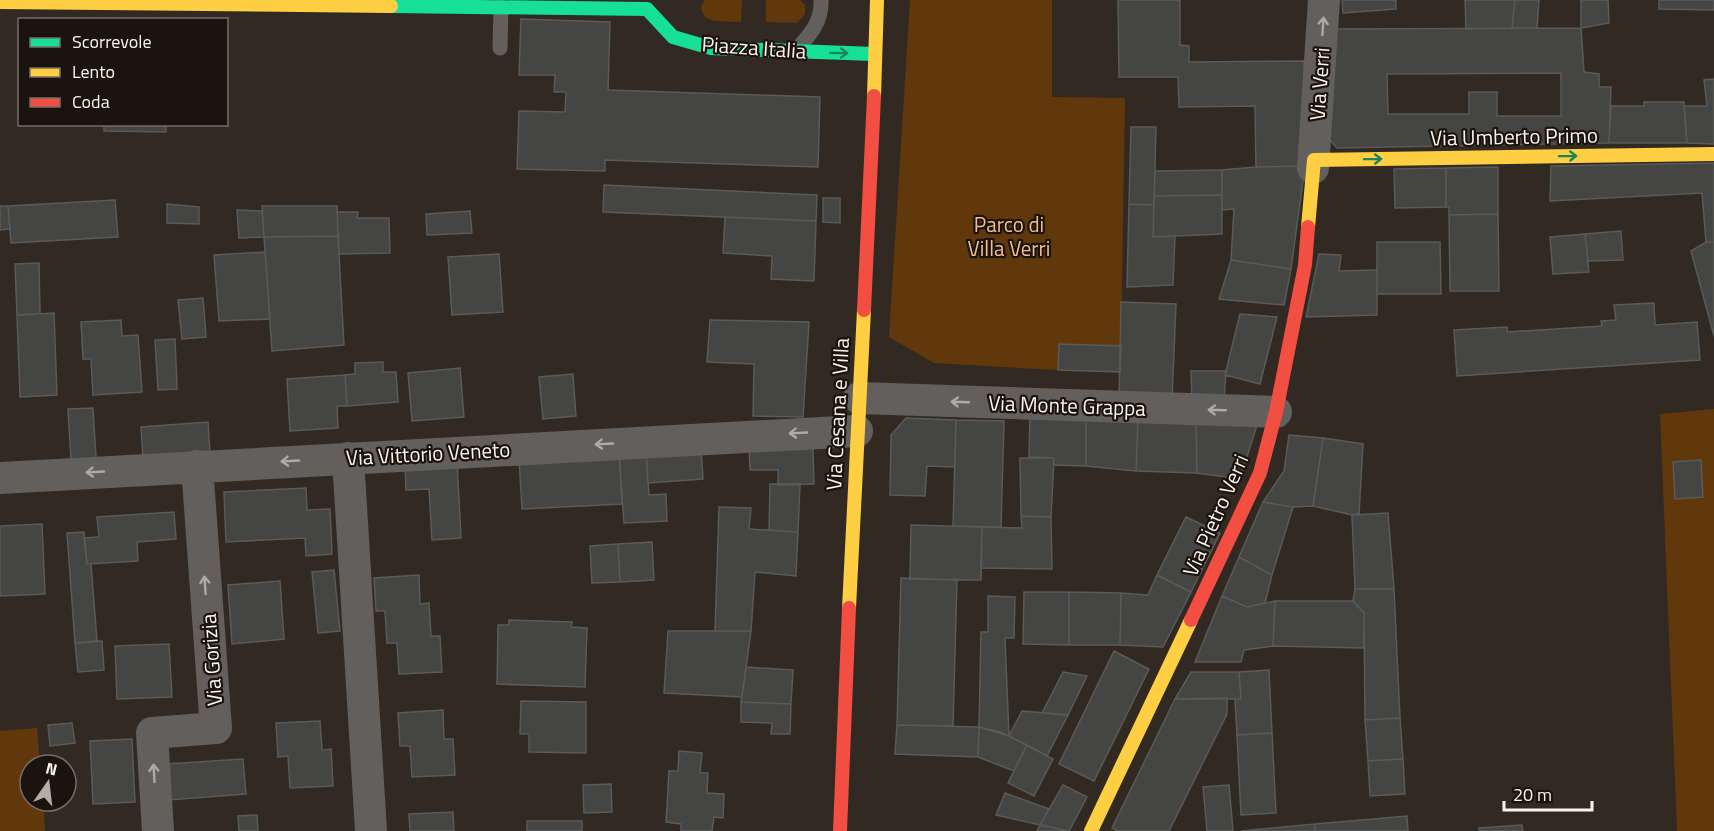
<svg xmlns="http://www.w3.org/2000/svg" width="1714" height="831" font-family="'Titillium Web',sans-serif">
  <rect width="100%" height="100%" fill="#322a22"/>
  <!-- green -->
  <path fill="#61380b" d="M704,0h38l-1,22 -27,-1 -9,-4 -4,-8z
    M766,0h34l5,5v9l-8,9 -31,-1z
    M910,0h142v97l73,1 -4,248 -62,-2 -1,26 -124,-7 -45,-26z
    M1714,409v422h-37l-17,-417z
    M37,728l3,37h-10v36h13l2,30h-45v-100z"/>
  <!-- building -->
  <path fill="#454544" stroke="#5a5a59" stroke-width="1.5" fill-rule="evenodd" d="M1118,0h62v45l9,1v16l115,-1 1,105 -49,1 -1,-61 -76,1 -1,-30h-59z
    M1342,0h54v9l-53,4z
    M1465,0h50l-3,28 -46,1z
    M1515,0h24l-2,28h-25z
    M1581,0h27l1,23 -28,5z
    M1659,0h55v10l-55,-1z
    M521,19l89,3 -2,68 212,7 -2,70 -213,-7v11l-88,-2 2,-58 46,1 1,-20h-12l1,-17h-36z
    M1581,28l3,44 15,2v13h12l-2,56 -272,5 -15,-17 7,-102zM1561,73v43h-64v-24h-28v22h-81l-1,-40z
    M1714,79v65l-27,-1 -3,-37h23l-3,-26z
    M1644,102h40l3,41h-78l2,-37h33z
    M104,124h62v8l-62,-1z
    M1131,127h25l-2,78 -25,-1z
    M1714,163v79h-8l-4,-49 -152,8 1,-35z
    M1305,166l-14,103 -60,-9 3,-51 -12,1v-40l34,-3z
    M1498,167v47l-49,1v-8h-3v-39z
    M1446,168v39l-51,1 -1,-39z
    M1222,170v25l-68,1 1,-25z
    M604,185l213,10 -1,26 -213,-9z
    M1222,195v39l-69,3 1,-41z
    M823,198h17v25l-17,-1z
    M115,200l3,37 -107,6 -3,-37z
    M167,204l32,3v17l-32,-1z
    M1129,204l25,1 -1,32 22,-1 -2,49 -46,2z
    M0,206h8l2,23 -10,1z
    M262,206h75l1,30 -74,1z
    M237,210l25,1 2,26 -25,1z
    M470,211l2,22 -45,2 -1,-21z
    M337,212h21l-1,6h32l1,35 -51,1z
    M1498,214l1,77h-49l-1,-76z
    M725,217l91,4 -2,60 -43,-2 1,-23 -49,-3z
    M1621,231l2,29 -35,1 -3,-27z
    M1585,234l4,38 -36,2 -3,-37z
    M338,236l6,109 -72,6 -8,-114z
    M1377,242h63l1,52h-64z
    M1706,242h8v94l-23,-85z
    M265,252l5,67 -51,2 -5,-66z
    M499,254l4,58 -51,3 -4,-58z
    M1319,254l22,1 -2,16 38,-1v45l-71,2z
    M1231,260l60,9 -7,36 -65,-6z
    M39,263l1,51 -23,1 -2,-51z
    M203,298l3,39 -24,2 -4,-39z
    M1121,302l55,2 -4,97 -53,-1z
    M1654,303l1,22 42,-3 3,38 -243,16 -3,-46 53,-3v5l95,-6 -1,-5 15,-1 -2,-15z
    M54,313l3,82 -37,2 -3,-82z
    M1240,314l37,3 -17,67 -35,-9z
    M121,320l1,16 16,-1 4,57 -49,3 -2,-36h-8l-2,-37z
    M710,320l99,2 -6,95 -50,-1 1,-52 -47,-2z
    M175,339l2,50 -19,1 -3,-50z
    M1059,344l62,2 -1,26 -62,-2z
    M383,362v10h13l2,30 -51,4 -2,-31 10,-1v-11z
    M460,368l4,49 -52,4 -4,-48z
    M1191,371h35l-2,30h-32z
    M573,374l3,42 -33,3 -4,-42z
    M345,375l2,31h-10l1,22 -48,3 -3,-52z
    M93,408l3,50 -25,2 -3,-51z
    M1030,416l56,1v49l-32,-1v-7l-25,-1z
    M1086,417l52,2 -2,52 -50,-5z
    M906,418l50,2 -1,47 -28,-1 -2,30 -35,-1 1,-60z
    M1138,419l58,3 1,51 -61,-2z
    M956,420l48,1 -3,106 -48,-1z
    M208,422l2,30 -67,5 -2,-30z
    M1196,422l61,3 -17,54 -43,-6z
    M1289,435l34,3 -10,68 -20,1 -30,-5 21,-31z
    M1323,438l40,6 -4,70 -7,1 -39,-9z
    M798,443l15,6 1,35 -36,1v-15h-28l-1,-26z
    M701,447l2,32 -55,4 -2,-32z
    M646,451l3,44 17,-1 1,27 -43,2 -5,-71z
    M619,452l3,52 -100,5 -3,-51z
    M1020,458h34l-3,59 -30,-1z
    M1701,460l2,37 -28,2 -2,-37z
    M457,461l4,77 -29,2 -3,-51 -23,1 -1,-26z
    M770,484h30l-2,48 -29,-2z
    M306,488l1,22 23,-1 2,45 -26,2 -1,-18 -79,4 -2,-50z
    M1263,502l30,5 -21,68 -33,-18z
    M719,507l32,1 -2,21 49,3 -2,44 -41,-4 -4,59h-36z
    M174,512l2,27 -39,3 1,19 -51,3 -3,-26 15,-1 -2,-20z
    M1388,513l6,76h-39l-3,-74z
    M1021,516l30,1 1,52 -71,-1 1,-41 40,1z
    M1186,517l34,16 -29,59 -34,-17z
    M42,524l3,70 -45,2v-70z
    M911,525l71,2 -1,53 -71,-1z
    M84,532l3,32h4l6,77 -22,2 -8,-110z
    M652,542l2,38 -34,2 -2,-38z
    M618,544l2,38 -28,1 -2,-37z
    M1239,557l33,18 -7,28 -18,4 -25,-11z
    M334,570l6,61 -22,2 -6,-61z
    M419,575l1,29 9,-1 2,33h9l2,36 -43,2 -2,-31h-10l-2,-32h-9l-2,-33z
    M1157,575l34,17 -28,55 -43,-2 1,-52 27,2z
    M901,578l56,2 -4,146 -56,-1z
    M280,581l4,58 -52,5 -4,-59z
    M1355,589h39l6,129 -35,2 -1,-107 -11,-12z
    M1024,592h45v53l-46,-1z
    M1069,592l52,1 -1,52h-51z
    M988,596l27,1 -1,41h-9l4,98 -30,-9 2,-95h7z
    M1222,596l25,11 28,-6 -2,45 -29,4 -3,12h-46z
    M1275,601h78l11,12v35l-91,-2z
    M509,620l63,2 -1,5 16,1 -2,59 -88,-3 1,-59h11z
    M668,631h83l-9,66 -78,-4z
    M102,641l2,29 -26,2 -3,-29z
    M169,644l3,53 -55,2 -2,-53z
    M1114,651l35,18 -55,112 -35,-17z
    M746,667l47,3 -2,34 -50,-2z
    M1269,670l3,63 -35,2 -2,-36h6l-2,-27z
    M1063,672l24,4 -19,39 -26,-2z
    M1191,672h48l2,27h-66z
    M1227,698v16l-58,117h-51l-6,-3 63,-129z
    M521,701l65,1v51l-57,-1v-18h-9z
    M741,702l50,2 -1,30h-19l1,-11 -31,-1z
    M443,710l1,29h9l2,36 -43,2 -2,-31h-10l-2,-33z
    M1022,711l46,4 -21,41 -38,-20z
    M1400,718l3,41 -35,2 -3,-41z
    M320,721l2,29 9,-1 2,37 -43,2 -2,-32 -10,1 -2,-34z
    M72,723l3,20 -25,3 -2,-21z
    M897,725l82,2 -1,30 -83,-3z
    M979,727l21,5 27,13 -13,26 -36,-14z
    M1272,733l4,80 -35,2 -4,-80z
    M132,739l3,63 -42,2 -3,-63z
    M1027,745l26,14 -19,37 -26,-13z
    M679,751l23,2 -2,20h8l-1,20 17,1 -1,24 -9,-1 -2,14h-31v-7l-15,-2 3,-51h9z
    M243,759l3,35 -78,6 -2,-36z
    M1403,759l2,35 -35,2 -2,-35z
    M611,784l1,28 -28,1 -1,-28z
    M1063,785l24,12 -18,34 -29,-6z
    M1229,785l4,46h-26l-4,-44z
    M1005,793l44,16 -9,16 -44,-10z
    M453,812l1,19h-44l-1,-17z
    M257,815l1,16h-19l-1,-15z
    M1407,816l1,15h-93v-7z
    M527,821h55v10h-55z
    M1315,824v7h-74z
    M1040,825l29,6h-32z
    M1522,825l1,6h-44v-3z"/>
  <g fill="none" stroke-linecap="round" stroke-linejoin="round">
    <!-- lane -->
    <path stroke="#625f5c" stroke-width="15" d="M500,48l1,-41
      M797,49c14,-15 25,-28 24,-49"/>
    <!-- street -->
    <path stroke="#625f5c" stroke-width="32" d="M1313,168l11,-168
      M859,398l417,14
      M348,458l23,373
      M0,478l857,-47
      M158,831l-6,-98 64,-5 -19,-262"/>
    <!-- fast -->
    <path stroke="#16e098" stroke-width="14" d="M391,6l256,3
      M647,9l26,28 38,11 163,6"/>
    <!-- slow -->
    <path stroke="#ffcf43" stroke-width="14" d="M0,2l391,4
      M874,96l3,-96
      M1308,227l6,-67 400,-6
      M849,608l15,-298
      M1091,831l100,-211"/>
    <!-- jam -->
    <path stroke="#f24e42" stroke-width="14" d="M864,310l10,-214
      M1191,620l69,-147 16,-61 29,-147 3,-38
      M840,831l9,-223"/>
  </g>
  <!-- one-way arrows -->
  <defs><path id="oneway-shaft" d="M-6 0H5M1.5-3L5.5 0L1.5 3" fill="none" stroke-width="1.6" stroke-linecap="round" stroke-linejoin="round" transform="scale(1.5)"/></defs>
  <g stroke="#b0a9a4">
    <use href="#oneway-shaft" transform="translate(1323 26) rotate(-86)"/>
    <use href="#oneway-shaft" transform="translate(960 402) rotate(-178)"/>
    <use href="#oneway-shaft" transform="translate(1217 410) rotate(-178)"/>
    <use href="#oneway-shaft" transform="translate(798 433) rotate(177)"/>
    <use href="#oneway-shaft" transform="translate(604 444) rotate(177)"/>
    <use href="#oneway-shaft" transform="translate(290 461) rotate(177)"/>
    <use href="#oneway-shaft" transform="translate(95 472) rotate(177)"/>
    <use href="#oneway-shaft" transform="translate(205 585) rotate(-94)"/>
    <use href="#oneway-shaft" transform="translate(154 773) rotate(-93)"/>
  </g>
  <g stroke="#18845a">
    <use href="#oneway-shaft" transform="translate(839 53) rotate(1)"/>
    <use href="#oneway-shaft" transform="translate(1568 156) rotate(-1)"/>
    <use href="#oneway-shaft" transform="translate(1373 159) rotate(-1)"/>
  </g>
  <g text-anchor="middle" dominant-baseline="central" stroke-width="4.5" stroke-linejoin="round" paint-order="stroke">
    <!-- street labels -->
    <g font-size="21" fill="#fdf3eb" stroke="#1a130e">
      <text transform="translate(754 47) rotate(4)">Piazza Italia</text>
      <text transform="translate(1319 84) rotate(-86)">Via Verri</text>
      <text transform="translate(1514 136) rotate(-1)">Via Umberto Primo</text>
      <text transform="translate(1067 405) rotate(2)">Via Monte Grappa</text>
      <text transform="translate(837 414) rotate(-87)">Via Cesana e Villa</text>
      <text transform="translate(428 453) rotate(-3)">Via Vittorio Veneto</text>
      <text transform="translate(1215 515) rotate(-66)">Via Pietro Verri</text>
      <text transform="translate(211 660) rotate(-94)">Via Gorizia</text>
    </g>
    <!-- park labels -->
    <g font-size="21" fill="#f2bc8f" stroke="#1a130e">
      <text x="1009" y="224">Parco di<tspan x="1009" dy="24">Villa Verri</tspan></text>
    </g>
  </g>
  <!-- legend -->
  <rect x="18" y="18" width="210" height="108" fill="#1a130e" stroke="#756d66" stroke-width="1.5"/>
  <rect x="30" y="38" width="30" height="9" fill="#16e098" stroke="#756d66" stroke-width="1.5"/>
  <text x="72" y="48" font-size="18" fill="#fdf3eb">Scorrevole</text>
  <rect x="30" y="68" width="30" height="9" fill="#ffcf43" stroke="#756d66" stroke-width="1.5"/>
  <text x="72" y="78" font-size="18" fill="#fdf3eb">Lento</text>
  <rect x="30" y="98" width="30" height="9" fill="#f24e42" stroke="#756d66" stroke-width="1.5"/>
  <text x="72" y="108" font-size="18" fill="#fdf3eb">Coda</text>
  <!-- north arrow -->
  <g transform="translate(48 783) rotate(14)"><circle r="28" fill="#1a130e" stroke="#756d66" stroke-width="1.5"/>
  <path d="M0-4.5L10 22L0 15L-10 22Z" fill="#b6ada5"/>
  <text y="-9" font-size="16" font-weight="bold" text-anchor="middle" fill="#fdf3eb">N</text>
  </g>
  <!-- scale -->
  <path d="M1504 801v9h88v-9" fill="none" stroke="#fdf3eb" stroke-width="3"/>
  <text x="1513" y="801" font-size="18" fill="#fdf3eb" stroke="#1a130e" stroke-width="4.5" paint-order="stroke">20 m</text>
</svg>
